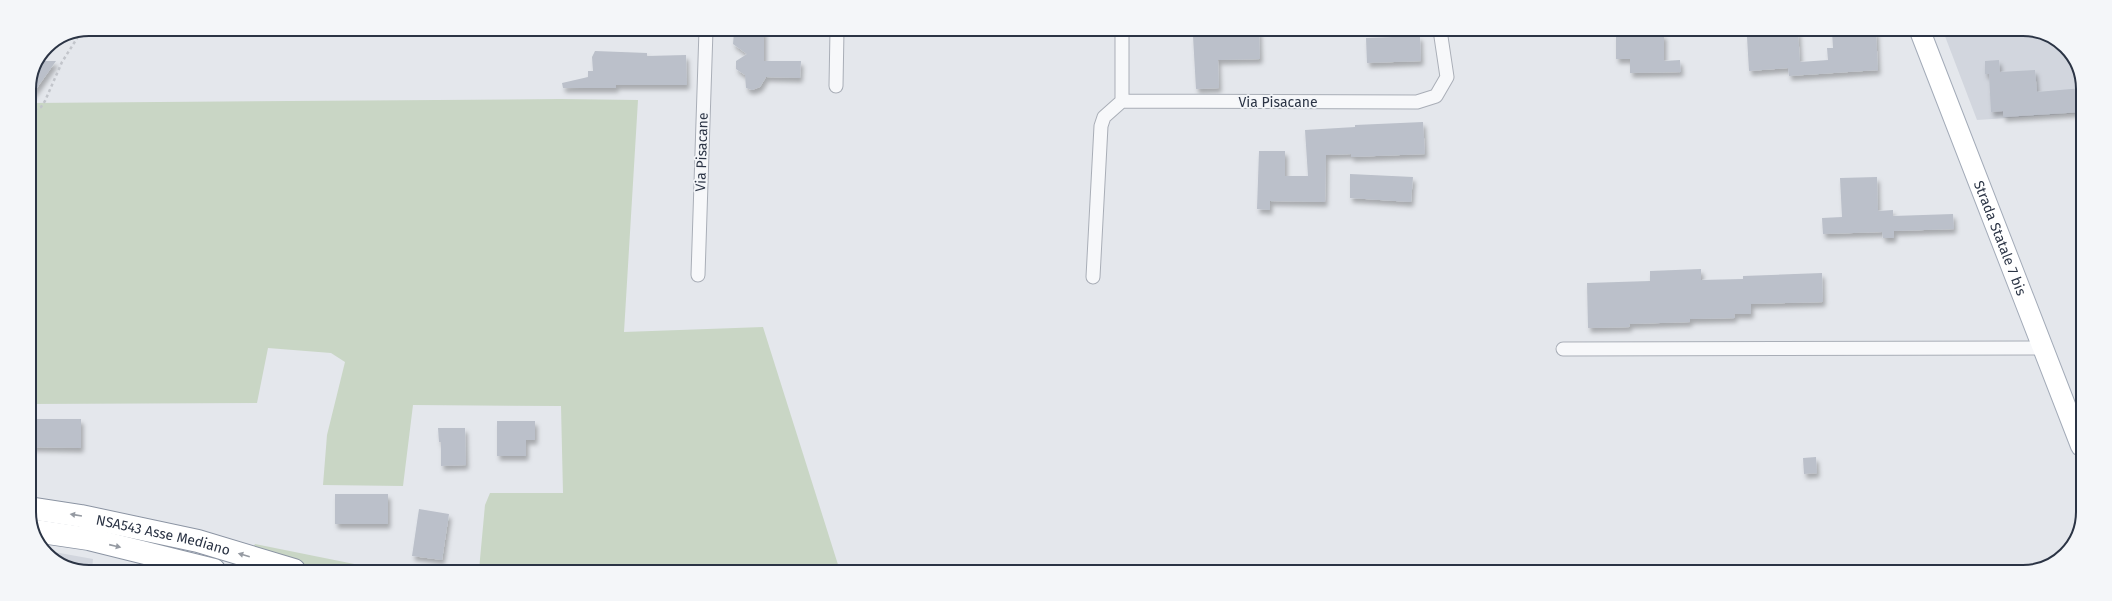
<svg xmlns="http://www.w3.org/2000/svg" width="2112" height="601" font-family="'Fira Sans',sans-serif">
  <defs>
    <filter id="shadow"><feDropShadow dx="2.5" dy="4.5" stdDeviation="2" flood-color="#0004"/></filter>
  </defs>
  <rect width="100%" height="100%" fill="#e4e7ec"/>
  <!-- built -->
  <path fill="#d2d6de" d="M1943,31h95l30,19 15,35v28l-106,7z
    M43,550l50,9 -1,11h-18z"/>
  <!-- green -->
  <path fill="#c9d6c5" d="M560,99l78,1 -14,232 139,-5 77,244 -361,-1 6,-65 5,-12h73l-2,-87 -148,-1 -10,81 -80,-1 4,-50 18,-73 -14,-9 -63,-5 -11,55 -228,1v-301z
    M255,544l129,26h-144z"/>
  <!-- building -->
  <path fill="#bbc0ca" filter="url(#shadow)" d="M751,30h13v31h37l-1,17 -34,-1 -6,10 -8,3 -6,-2 -1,-13 -9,-6v-8l11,-7 -14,-10 1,-12h17z
    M1231,30h28l1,29 -42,1 1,28 -23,1 -3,-53 38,-2z
    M1785,31h13l2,31 28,-2 -1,-12h6l-1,-17h44l2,39 -89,6 -1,-8 -39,3 -2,-34 39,-3z
    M1664,34v27l16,-1 1,12 -51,1v-14h-14v-24z
    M1420,36l1,25 -54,2 -1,-25z
    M595,51l52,2v3l39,-1 1,30h-71v3h-53l-1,-5 26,-6v-6h5l-1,-14z
    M1999,60l1,12 35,-2 2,22 46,-4v24l-80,5v-6l-12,1 -2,-38h-4v-13z
    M41,61h15l-24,34 -3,-1v-5z
    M1423,122l2,32 -74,3v-3l-25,1 -1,47 -55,-1v9l-13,-1 2,-58h26v25h23l-3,-46 50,-3v-2z
    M1350,174l63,3 -2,25 -61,-4z
    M1877,177l1,34 15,-1v6l60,-2 1,15 -60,2v7h-11l-1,-6 -59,2 -1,-16 20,-1 -2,-39z
    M1701,269v11l42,-1v-3l79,-3 1,29 -72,2v10h-17l1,4 -45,1v3l-61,2 1,3 -42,1 -1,-45 63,-2v-10z
    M29,419h52v29l-52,-1z
    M497,421h38v19h-9v16h-29z
    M438,428h27l1,37 -25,1v-24h-2z
    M1816,457l1,16 -13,1 -1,-16z
    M335,494h53v30h-53z
    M419,509l30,5 -7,46 -30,-4z"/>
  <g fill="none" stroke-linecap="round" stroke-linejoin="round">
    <!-- street casing -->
    <g stroke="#a9aeb7" stroke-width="15">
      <path id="street" d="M1122,30v71l295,1 19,-6 11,-19 -7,-47
        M836,86l1,-56
        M698,275l8,-245
        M1093,277l8,-151 3,-9 18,-16
        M1563,349l480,-1"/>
    </g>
    <!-- primary casing -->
    <g stroke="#a3abb8" stroke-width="22">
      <g id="primary">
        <path id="s1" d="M1920,31l161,415"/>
      </g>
    </g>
    <!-- highway casing -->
    <g stroke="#8b94a3" stroke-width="24">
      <g id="highway">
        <path id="s2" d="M29,508l52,8 117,25 96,29"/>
        <path d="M35,531l54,8 125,31"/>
      </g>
    </g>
    <!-- path -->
    <path stroke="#c2c5cb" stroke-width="2.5" stroke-dasharray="3 3" stroke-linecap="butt" d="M29,112l12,-5 4,-6 17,-39 19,-30"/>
    <!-- street -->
    <use href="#street" stroke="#f7f8fa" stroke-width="13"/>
    <!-- primary -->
    <use href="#primary" stroke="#fff" stroke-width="20"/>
    <!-- highway -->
    <use href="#highway" stroke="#fff" stroke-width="22"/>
  </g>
  <!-- one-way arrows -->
  <defs><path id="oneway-solid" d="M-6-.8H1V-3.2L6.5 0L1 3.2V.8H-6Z"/></defs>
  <g fill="#959aa2">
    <use href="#oneway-solid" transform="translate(76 515) rotate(-171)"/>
    <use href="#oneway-solid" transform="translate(115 546) rotate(13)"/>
    <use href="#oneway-solid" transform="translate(244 555) rotate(-164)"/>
  </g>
  <g text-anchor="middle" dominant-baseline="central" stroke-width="3.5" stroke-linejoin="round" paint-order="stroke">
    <!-- street labels -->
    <g font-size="14" fill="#2b3445" stroke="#f4f6f9">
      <text x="1278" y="102">Via Pisacane</text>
      <text transform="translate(702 152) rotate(-88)">Via Pisacane</text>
      <text stroke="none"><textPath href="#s1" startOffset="222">Strada Statale 7 bis</textPath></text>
      <text stroke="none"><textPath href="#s2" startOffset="137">NSA543 Asse Mediano</textPath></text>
    </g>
  </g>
  <!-- crop -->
  <path d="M0 0H2112V601H0ZM89 36H2023A53 53 0 0 1 2076 89V512A53 53 0 0 1 2023 565H89A53 53 0 0 1 36 512V89A53 53 0 0 1 89 36Z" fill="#f4f6f9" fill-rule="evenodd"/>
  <path fill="none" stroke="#2b3445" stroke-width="2" d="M89 36H2023A53 53 0 0 1 2076 89V512A53 53 0 0 1 2023 565H89A53 53 0 0 1 36 512V89A53 53 0 0 1 89 36Z"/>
</svg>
